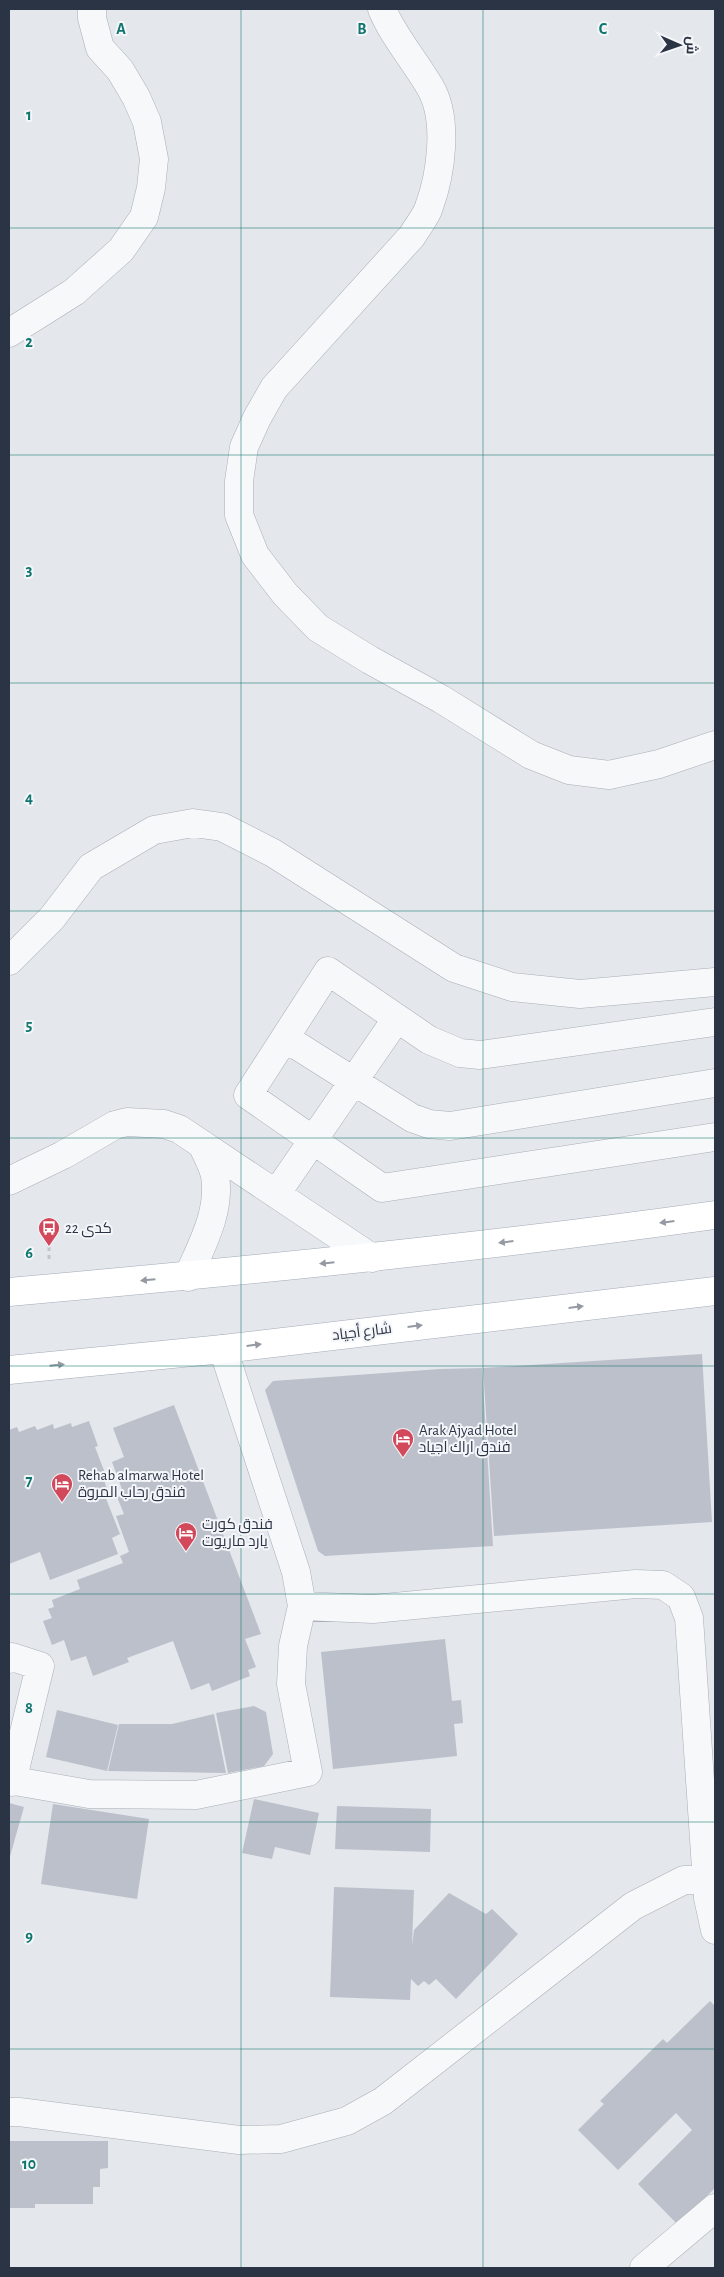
<svg xmlns="http://www.w3.org/2000/svg" width="724" height="2277" font-family="'Alegreya Sans',Cairo,sans-serif">
  <rect width="100%" height="100%" fill="#e4e7ec"/>
  <!-- building -->
  <path fill="#bbc0ca" d="M702,1354l10,168 -218,14 -11,-168z
    M482,1368l11,178 -168,10 -7,-5 -53,-161 8,-9 167,-12z
    M174,1405l87,229 -16,5 11,28 -8,3 2,6 -38,15 -3,-8 -18,7 -18,-49 -46,17 2,4 -36,14 -7,-20 -15,5 -7,-21 -12,5 -9,-24 9,-3 -4,-9 6,-2 -2,-7 28,-11 -3,-9 46,-17 -3,-7 9,-4 -13,-36 8,-2 -7,-17 7,-2 -12,-33 12,-5 -11,-29z
    M89,1421l9,25 -3,1 10,26 -3,1 5,15 -4,2 17,43 -8,4 6,16 -68,26 -10,-28 -31,12v-134l8,-3 2,5 16,-6 2,4 16,-6 1,5 17,-6 1,4z
    M445,1639l7,62 9,-1 2,23 -9,1 3,32 -124,13 -12,-117z
    M254,1706l12,6 7,42 -9,12 -36,7 -12,-60z
    M57,1710l61,15 -11,46 -61,-14z
    M214,1714l12,59 -118,-2 11,-47h53z
    M254,1799l65,14 -9,42 -35,-8 -3,12 -30,-6z
    M9,1803l15,4 -15,53z
    M53,1804l96,15 -12,80 -96,-15z
    M337,1806l94,3 -1,43 -95,-3z
    M334,1887l80,3 -2,56 2,-16 35,-37 37,21 6,-5 26,25 -62,65 -20,-20 -7,6 -5,-4 -6,5 -7,-7 -1,21 -80,-3z
    M710,2001l5,5v182l-37,37 -40,-41 54,-54 -16,-17 -58,57 -40,-40 26,-26 -4,-3 63,-62 4,4z
    M9,2141h99v27l-8,1v18h-7v17h-58v4h-26z"/>
  <g fill="none" stroke-linecap="round" stroke-linejoin="round">
    <!-- minor casing -->
    <g stroke="#a9aeb7" stroke-width="29">
      <path id="minor" d="M382,9c11,27 33,52 48,78 19,32 11,87 -1,120 -3,10 -12,20 -17,29l-138,152 -17,30 -13,29 -5,34v34l16,40 30,39 33,34 52,32 71,39 90,56 38,15 40,5 50,-11 56,-19
        M9,333l65,-41 47,-42 23,-33 7,-29 3,-29 -7,-37 -11,-25 -16,-27 -20,-22 -8,-30v-9
        M9,961l43,-43 39,-51 63,-37 39,-7 29,4 51,26 181,115 58,19 68,7 135,-12
        M715,1022l-235,33 -20,-2 -31,-13 -101,-69 -80,124 134,93 333,-51
        M285,1038l127,80 17,6 21,2 265,-43
        M9,1181l54,-26 52,-30 12,-3 37,2 15,5 193,129
        M276,1194l121,-176
        M188,1277c13,-31 33,-65 27,-101 -2,-11 -9,-22 -13,-32
        M223,1349l73,223 6,34 71,3 263,-25 27,1 18,12 8,21 19,280 7,32
        M9,1659l3,-2 28,9 -28,116
        M9,1780l80,14 107,1 112,-23 -17,-88 2,-38 9,-40
        M9,2112h10l220,28 42,-1 66,-18 36,-20 250,-195 51,-26 24,-1
        M644,2268l71,-60"/>
    </g>
    <!-- primary casing -->
    <g stroke="#a3abb8" stroke-width="29">
      <path id="primary" d="M9,1292c236,-21 471,-44 706,-77
        M9,1370l214,-21 492,-58"/>
    </g>
    <!-- path -->
    <path stroke="#c2c5cb" stroke-width="3" stroke-dasharray="4 4" stroke-linecap="butt" d="M49,1259v-12"/>
    <!-- minor -->
    <use href="#minor" stroke="#f7f8fa" stroke-width="28"/>
    <!-- primary -->
    <use href="#primary" stroke="#fff" stroke-width="28"/>
  </g>
  <!-- one-way arrows -->
  <defs><path id="oneway-solid" d="M-6-.8H1V-3.2L6.5 0L1 3.2V.8H-6Z" transform="scale(1.25)"/></defs>
  <g fill="#959aa2">
    <use href="#oneway-solid" transform="translate(667 1222) rotate(173)"/>
    <use href="#oneway-solid" transform="translate(506 1242) rotate(173)"/>
    <use href="#oneway-solid" transform="translate(327 1263) rotate(174)"/>
    <use href="#oneway-solid" transform="translate(148 1280) rotate(175)"/>
    <use href="#oneway-solid" transform="translate(576 1307) rotate(-7)"/>
    <use href="#oneway-solid" transform="translate(415 1326) rotate(-7)"/>
    <use href="#oneway-solid" transform="translate(254 1345) rotate(-7)"/>
    <use href="#oneway-solid" transform="translate(57 1365) rotate(-6)"/>
  </g>
  <!-- grid -->
  <path fill="none" stroke="#0f766e" stroke-width="1" stroke-opacity="0.55" d="M241,9v2259M483,9v2259M9,228h706M9,455h706M9,683h706M9,911h706M9,1138h706M9,1366h706M9,1594h706M9,1822h706M9,2049h706"/>
  <!-- icons -->
  <defs>
    <g id="bus-pin" transform="scale(1.125)"><path d="M0 17L-7.5 6A9.5 9.5 0 1 1 7.5 6Z" fill="#d1495b" stroke="#f4f6f9"/><path d="M-5-6H5V4H4V6H2V4H-2V6H-4V4H-5ZM-3.5-4V0h7V-4ZM-3.5 1.2v1.5H-2V1.2ZM2 1.2v1.5H3.5V1.2Z" fill="#fff"/></g>
    <g id="hotel-pin" transform="scale(1.125)"><path d="M0 17L-7.5 6A9.5 9.5 0 1 1 7.5 6Z" fill="#d1495b" stroke="#f4f6f9"/><path d="M-6-4.5h1.5V1H6V5H4.5V3h-9V5H-6ZM-4 0a1.8 1.8 0 1 1 3.6 0ZM.5 0V-2.5h3Q6-2.5 6 0Z" fill="#fff"/></g>
  </defs>
  <g fill-rule="evenodd">
    <use href="#bus-pin" x="49" y="1228"/>
    <use href="#hotel-pin" x="403" y="1439"/>
    <use href="#hotel-pin" x="62" y="1484"/>
    <use href="#hotel-pin" x="186" y="1533"/>
  </g>
  <g text-anchor="middle" dominant-baseline="central" stroke-width="4" stroke-linejoin="round" paint-order="stroke">
    <!-- poi labels -->
    <g font-size="15" fill="#2b3445" stroke="#f4f6f9" text-anchor="start">
      <text x="65" y="1228">كدى 22</text>
      <text x="419" y="1430">Arak Ajyad Hotel<tspan x="419" dy="17">فندق اراك اجياد</tspan></text>
      <text x="78" y="1475">Rehab almarwa Hotel<tspan x="78" dy="17">فندق رحاب المروة</tspan></text>
      <text x="202" y="1524">فندق كورت<tspan x="202" dy="17">يارد ماريوت</tspan></text>
    </g>
    <!-- street labels -->
    <g font-size="15" fill="#2b3445" stroke="#f4f6f9">
      <text transform="translate(362 1332) rotate(-7)">شارع أجياد</text>
    </g>
  </g>
  <g font-size="16" text-anchor="middle" font-weight="bold" fill="#0f766e" stroke="#f4f6f9" stroke-width="4" stroke-linejoin="round" paint-order="stroke">
    <text x="121" y="34">A</text>
    <text x="362" y="34">B</text>
    <text x="603" y="34">C</text>
    <text x="29" y="120">1</text>
    <text x="29" y="347">2</text>
    <text x="29" y="575">3</text>
    <text x="29" y="803">4</text>
    <text x="29" y="1030">5</text>
    <text x="29" y="1258">6</text>
    <text x="29" y="1486">7</text>
    <text x="29" y="1713">8</text>
    <text x="29" y="1941">9</text>
    <text x="29" y="2169">10</text>
  </g>
  <!-- border -->
  <rect width="724" height="2277" fill="none" stroke="#2b3445" stroke-width="20"/>
  <!-- north arrow -->
  <g transform="translate(679 45) rotate(92)" stroke="#f4f6f9" stroke-width="4" paint-order="stroke">
  <path d="M0-4L9 19L0 12L-9 19Z" fill="#2b3445"/>
  <text y="-8" font-size="14" font-weight="bold" text-anchor="middle" fill="#2b3445">ش</text>
  </g>
</svg>
